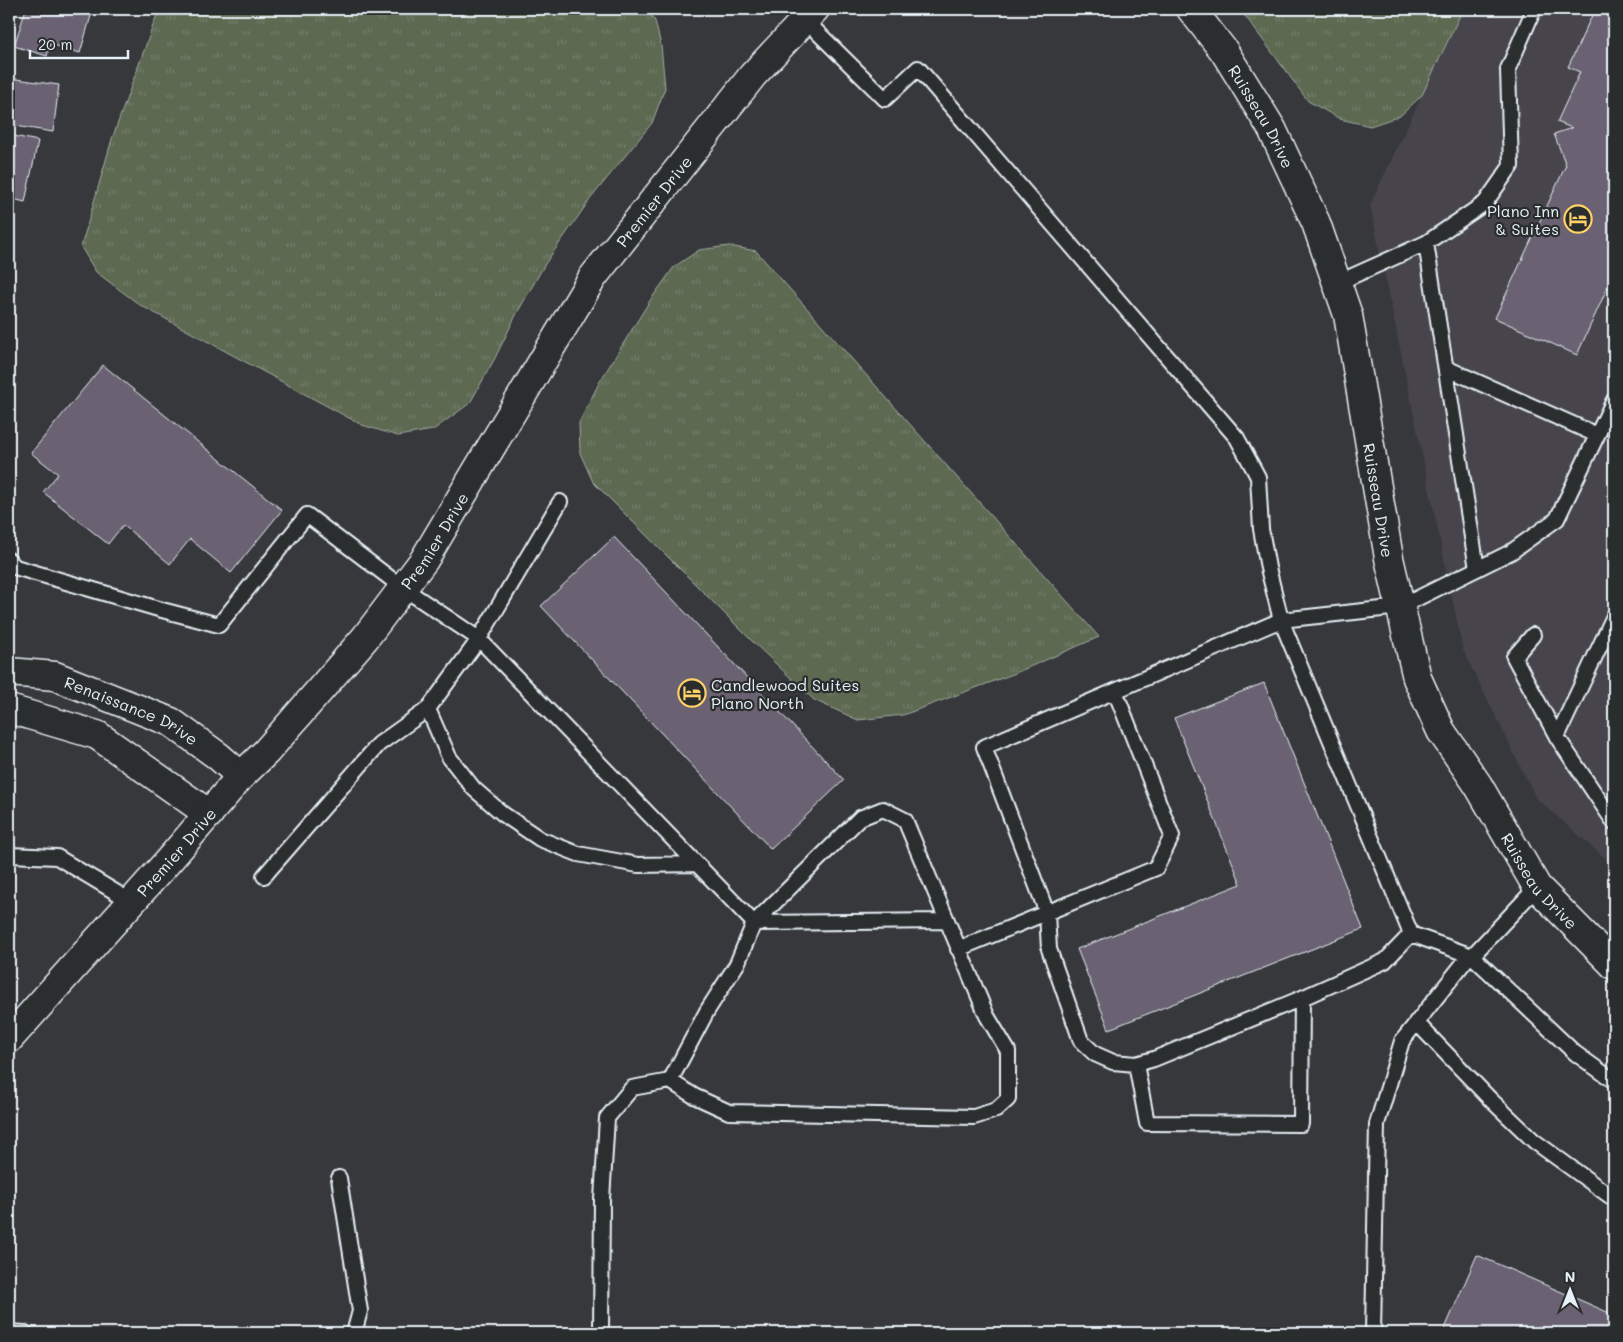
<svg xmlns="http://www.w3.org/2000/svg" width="1623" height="1342" font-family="Mali,sans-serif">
  <defs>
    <pattern id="grass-tufts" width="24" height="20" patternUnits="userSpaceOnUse" patternTransform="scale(1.25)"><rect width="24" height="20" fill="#5d6951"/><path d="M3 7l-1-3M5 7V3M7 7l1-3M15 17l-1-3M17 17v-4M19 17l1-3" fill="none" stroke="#747f6b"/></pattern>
  </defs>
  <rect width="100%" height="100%" fill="#37383c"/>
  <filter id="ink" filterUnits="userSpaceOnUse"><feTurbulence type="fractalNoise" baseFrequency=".02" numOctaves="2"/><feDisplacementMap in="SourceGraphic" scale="10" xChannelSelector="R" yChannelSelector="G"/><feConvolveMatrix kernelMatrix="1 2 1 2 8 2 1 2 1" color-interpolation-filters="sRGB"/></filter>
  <g filter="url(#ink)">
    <!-- built -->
    <path fill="#47454c" d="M1463,9h151v857l-78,-68 -73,-148 -93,-445z"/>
    <!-- grass -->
    <path fill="url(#grass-tufts)" stroke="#a2ada4" d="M159,9h488l8,12 6,24 4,43 -13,35 -61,75 -46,66 -29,51 -21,43 -25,45 -37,27 -35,6 -36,-11 -222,-120 -44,-33 -15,-25 31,-108z
      M1240,9h223l-41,86 -22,21 -30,10 -30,-7 -32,-18z
      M729,246l27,5 343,386 -86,37 -110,41 -45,5 -44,-20 -61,-58 -160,-160 -13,-29 -1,-30 20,-40 50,-81 25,-35 25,-17z"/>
    <!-- building -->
    <path fill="#6b6272" stroke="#e8f1f8" d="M26,9h67l-13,44 -30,-9 -3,12 -33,-10z
      M1595,9h19v264l-37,82 -82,-37 71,-153 -12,-31 18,-6 -15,-6 23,-50 -12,-5z
      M9,78l50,7 -6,47 -44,-7z
      M9,135l29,6 -13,61 -16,-4z
      M103,365l179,145 -51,63 -41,-34 -20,25 -47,-39 -15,19 -65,-52 15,-18 -27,-21z
      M614,537l230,243 -73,69 -230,-243z
      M1264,683l99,246 -254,100 -32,-80 164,-65 -67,-166z
      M1477,1255l137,60v18h-171z"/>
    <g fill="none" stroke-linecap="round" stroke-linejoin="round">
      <!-- service casing -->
      <g stroke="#e8f1f8" stroke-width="18">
        <path id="service" d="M805,20l80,79 33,-31 319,370 21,39 3,52 7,39 13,52 130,314 -26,27 -83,37 -148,61 -18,5 -23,-2 -18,-8 -14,-13 -32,-92 -2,-36 -63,-166 297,-127 119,-13 111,-55 46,-33 57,-119
          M1426,243l51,326
          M1337,283l89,-40 59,-40 26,-37 -3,-97 26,-60
          M1446,368l151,67
          M9,560l6,7 147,43 57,15 88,-110 96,73 76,51 81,-137
          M1614,616l-57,121 57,85
          M1533,635l-19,22 43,80
          M428,709l21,48 25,32 29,25 37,25 38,15 60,11 59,-1
          M9,855l48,2 75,45
          M264,876l115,-132 49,-35 51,-70 275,284 -17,41 -30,47 -37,70 -38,7 -25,30 -5,81 -1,134
          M754,923l192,-2
          M1411,934l61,22 103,97 39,28
          M958,949l198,-81 16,-32 -57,-145
          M1416,1022l74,77 44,42 80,58
          M1136,1064l11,59 154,1 1,-126
          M670,1081l24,15 35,16 245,5 22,-7 12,-11v-48l-21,-35 -82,-196 -22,-11 -23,9 -106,105
          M339,1178l21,133 -6,22
          M9,1332l16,1
          M1373,1333l4,-209 25,-83 64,-81 6,-4 65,-69"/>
      </g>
      <!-- minor casing -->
      <g stroke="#e8f1f8" stroke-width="31">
        <g id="minor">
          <path id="s1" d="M1191,9l33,42 48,78 44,94 32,92 41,243 28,120 24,53 37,54 59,102 77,78"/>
          <path id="s2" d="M9,672l46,4 116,46 47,34 23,20"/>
          <path d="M9,709l88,26 112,79"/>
        </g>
      </g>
      <!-- tertiary casing -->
      <g stroke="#e8f1f8" stroke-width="31">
        <g id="tertiary">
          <path id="s3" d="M9,1039l161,-180 71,-83 25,-24 99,-114 59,-78 48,-81 121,-202 160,-202 62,-66"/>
        </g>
      </g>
      <!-- service -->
      <use href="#service" stroke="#2a2d2e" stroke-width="14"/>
      <!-- minor -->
      <use href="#minor" stroke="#2a2d2e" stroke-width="28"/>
      <!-- tertiary -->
      <use href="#tertiary" stroke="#2a2d2e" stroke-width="28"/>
    </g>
  </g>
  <!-- icons -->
  <defs>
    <g id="hotel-ring" transform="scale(1.4375)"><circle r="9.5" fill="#2a2d2e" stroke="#ffd166" stroke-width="1.5"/><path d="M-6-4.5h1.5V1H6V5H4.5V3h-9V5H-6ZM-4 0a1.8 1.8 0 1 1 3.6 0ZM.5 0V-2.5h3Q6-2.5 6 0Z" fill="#ffd166"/></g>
  </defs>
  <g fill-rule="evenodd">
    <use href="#hotel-ring" x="1578" y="219"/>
    <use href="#hotel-ring" x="692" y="693"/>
  </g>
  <g text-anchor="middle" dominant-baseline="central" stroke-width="4.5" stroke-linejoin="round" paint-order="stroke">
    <!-- street labels -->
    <g font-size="16" fill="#e8f1f8" stroke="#2a2d2e">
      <text stroke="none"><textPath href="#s1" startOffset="129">Ruisseau Drive</textPath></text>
      <text stroke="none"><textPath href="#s3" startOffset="1061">Premier Drive</textPath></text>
      <text stroke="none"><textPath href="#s1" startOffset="534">Ruisseau Drive</textPath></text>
      <text stroke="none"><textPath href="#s3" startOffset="656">Premier Drive</textPath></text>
      <text stroke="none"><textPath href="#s2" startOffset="130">Renaissance Drive</textPath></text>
      <text stroke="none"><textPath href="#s3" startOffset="251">Premier Drive</textPath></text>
      <text stroke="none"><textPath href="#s1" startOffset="954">Ruisseau Drive</textPath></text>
    </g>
    <!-- poi labels -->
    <g font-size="16" fill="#e8f1f8" stroke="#2a2d2e" text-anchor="end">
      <text x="1559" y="210">Plano Inn<tspan x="1559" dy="18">&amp; Suites</tspan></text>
      <text x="711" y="684" text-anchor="start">Candlewood Suites<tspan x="711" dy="18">Plano North</tspan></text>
    </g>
  </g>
  <!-- margin -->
  <rect width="1623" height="1342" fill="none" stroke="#2a2d2e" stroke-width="30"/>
  <rect x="15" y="15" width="1593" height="1312" fill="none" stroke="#e8f1f8" stroke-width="2" filter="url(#ink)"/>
  <!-- north arrow -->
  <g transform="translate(1570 1290)" stroke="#2a2d2e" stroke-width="4" paint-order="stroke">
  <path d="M0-4L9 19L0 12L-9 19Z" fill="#e8f1f8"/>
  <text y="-8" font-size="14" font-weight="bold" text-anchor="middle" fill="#e8f1f8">N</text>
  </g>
  <!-- scale -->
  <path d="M30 50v8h98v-8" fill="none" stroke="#e8f1f8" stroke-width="2.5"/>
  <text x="38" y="50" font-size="15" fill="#e8f1f8" stroke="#2a2d2e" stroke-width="4" paint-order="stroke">20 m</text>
</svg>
